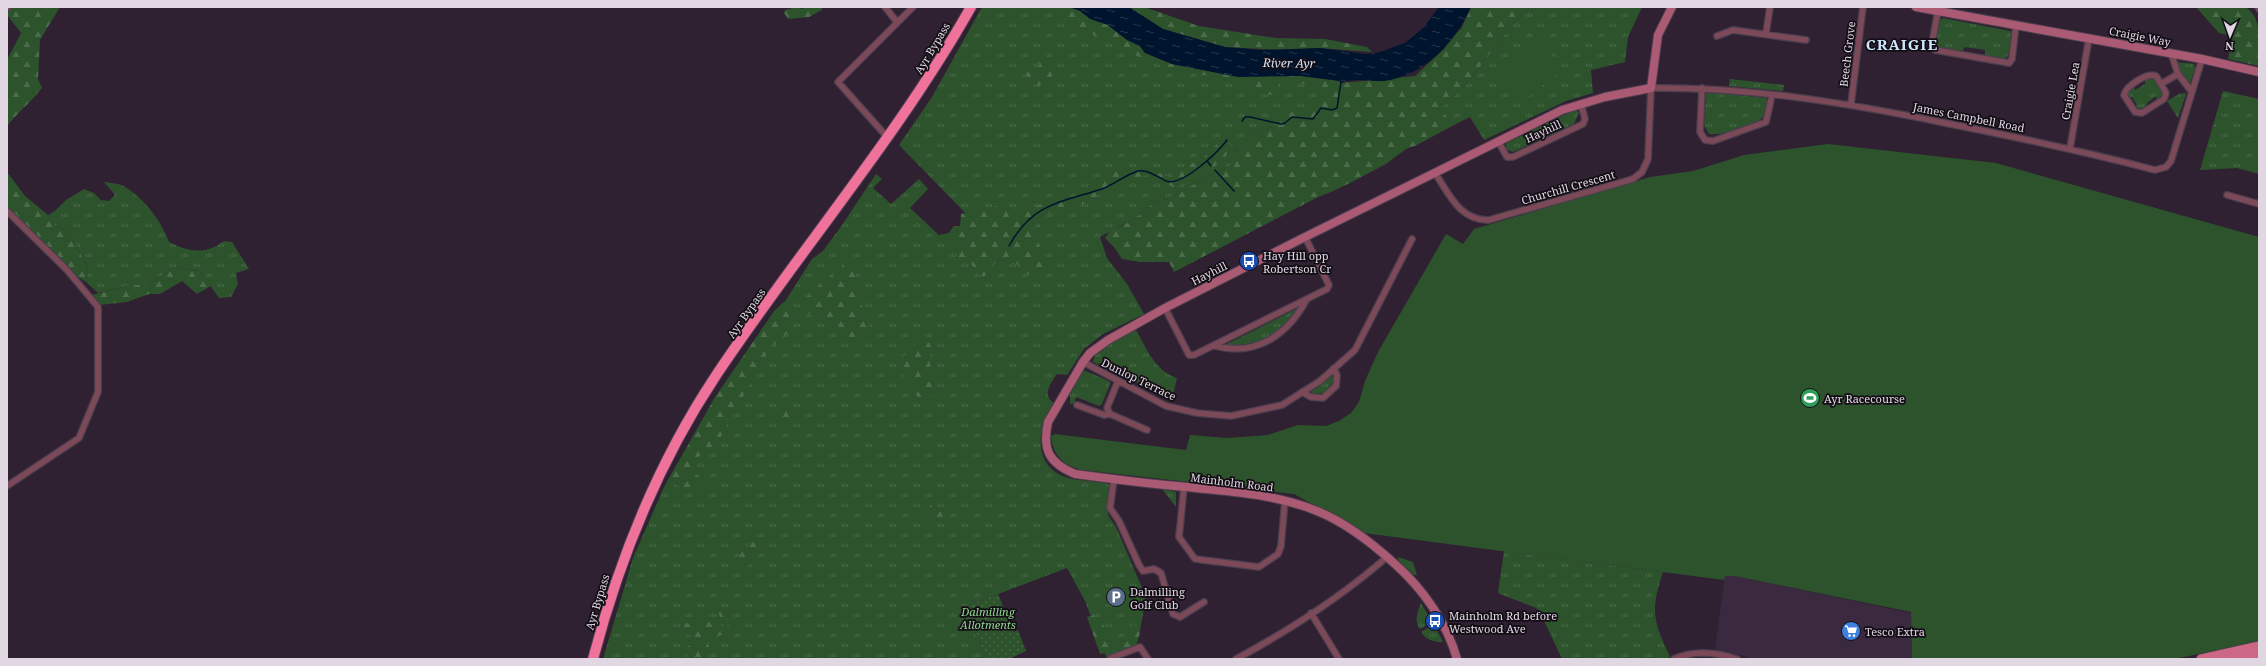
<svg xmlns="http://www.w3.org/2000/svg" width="2266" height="666" font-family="'Noto Serif',serif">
  <defs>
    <pattern id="grass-tufts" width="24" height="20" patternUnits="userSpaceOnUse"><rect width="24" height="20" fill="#2d532c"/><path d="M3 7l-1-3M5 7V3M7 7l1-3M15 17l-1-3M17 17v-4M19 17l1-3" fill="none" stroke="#4b6b4a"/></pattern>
    <pattern id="forest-firs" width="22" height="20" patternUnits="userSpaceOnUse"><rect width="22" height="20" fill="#2d532c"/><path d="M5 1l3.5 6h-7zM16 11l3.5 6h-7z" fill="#4b6b4a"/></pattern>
    <pattern id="garden-dots" width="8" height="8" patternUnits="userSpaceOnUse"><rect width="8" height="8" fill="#2d532c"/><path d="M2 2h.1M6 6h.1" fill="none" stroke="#4b6b4a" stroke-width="1.8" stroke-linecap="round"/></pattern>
    <pattern id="water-ripples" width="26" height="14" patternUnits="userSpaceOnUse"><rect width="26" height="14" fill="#01142d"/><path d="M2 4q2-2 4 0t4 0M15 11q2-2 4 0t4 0" fill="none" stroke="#26354b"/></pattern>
  </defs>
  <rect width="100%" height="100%" fill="#2f2132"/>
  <!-- built -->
  <path fill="#3b2a3f" d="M1725,576h10l176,37 1,46h-157l-40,-10z"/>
  <!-- grass -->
  <path fill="url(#grass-tufts)" d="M982,7h74l116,59 67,12 54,-1 29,2 14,3 2,23 -84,28 -22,21v11l-28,13 -27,17 -23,8 -24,19 -11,4 -19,11 7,21 20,26 17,30 -41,20 -19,15 -17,26 -10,-1c-7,10 -15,21 -3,29 -18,25 -22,65 15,75 13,4 28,2 40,6l-1,31 8,12 30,70 -7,39 -32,22 -22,-57 -18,-33 -103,39 23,52h-384l30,-101 31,-71 50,-88 61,-89 11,-10 26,-41 11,-8 17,-23 36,-54 6,5 -9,9 18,16 28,-25 9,10 -18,19 29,27 10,-2 5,-7 44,33 8,3 14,-31 -42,-5 -79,-81 33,-48z
    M1530,7h112l-14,30 -3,25 -34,8 2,23 -27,8 -82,39 -14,-23 -16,8 -15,-16 27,-24 48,-63z
    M1943,18l67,13 2,3 -4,22 -4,3 -19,-4v-5l-21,-3 -1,4 -26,-4 -2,-3 5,-23z
    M2177,62l17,2 1,4 -5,15h-2l-12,-19z
    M2154,77l10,17 -1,4 -6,3 -1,-5 -9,7 -1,5 -7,4 -6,-6 4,-1 -5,-8h-5v-5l7,-6 1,4 10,-6v-5z
    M1730,79l54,6 -1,6 -54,-5z
    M2223,91l36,8v75l-22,-6 -37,2z
    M1706,92l61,6c1,7 0,17 -6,21 -9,8 -41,17 -52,15l-5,-9z
    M2186,93v1l-8,24 -11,-17 12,-7z
    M1574,110l5,2 -5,12 -61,28 -7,-3v-6l2,-1z
    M104,182c6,1 16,1 21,5 20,12 36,34 44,55 20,10 37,13 55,-1l8,1 17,27 -13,4 2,11 -7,13 -12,1 -19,-27 -25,-3 -29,17h-16l-32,8 -12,-11 2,-15 -19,-34 -14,-7 -7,-11 7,-4 11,-11 18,-11 10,4 7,7 8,1 6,-6z
    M1300,307c-22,29 -38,39 -75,38z
    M1136,330c11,19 19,41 41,48l-5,21 -79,-37 2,-7 21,-16z
    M1083,370l26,11 1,3 -8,20 -3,2 -23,-9 -2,7h-4v-12z
    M1333,375l1,5 -4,9 -5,4 -12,1 -2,-2z
    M1162,489l14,3v15z
    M1504,551l159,21c-13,40 -10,48 7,85l-4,2h-104l-22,-47 -4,-4 -36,-14 -2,-2z
    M1398,557l15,5 4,13h-3l-16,-15z
    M1421,603l11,19 -12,7c-6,-9 -3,-16 1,-26z
    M1434,624l9,18c-8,1 -18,-3 -22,-10z"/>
  <!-- forest -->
  <path fill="url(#forest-firs)" d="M10,7h50l-20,33 -2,39 4,9c-11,14 -24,24 -35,38v-66l14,-27 -14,-18z
    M797,7l5,2 4,-2h16v3l-13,7 -21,2 -4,-6 1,-3z
    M1047,7h24l5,2 32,16 11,9 21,12 5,7 27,11 54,10 75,2 39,5 1,2 74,-7 30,-28 5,-10 11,-9 10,-22h59l-16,15 -48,63 -26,24 14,16 -39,21c-10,1 -20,12 -29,18 -22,11 -45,25 -68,33l-144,75 -5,-10h-29l-18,-3 -8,-12 -9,-9 5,-8 20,-8 24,-19 23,-8 27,-17 28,-13v-11l22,-21 27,-9 -5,-4 19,-10 15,-1 13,-15 -3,-6 -20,-5 -19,-2 -8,14 -21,-2 -13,-12 -59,-10 -35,-11 -75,-37z
    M1128,7h16l55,19 77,12 49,1 42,8 5,5 -52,-4 -38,2 -57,-3 -62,-18z
    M2196,7h50c18,13 13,40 13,59l-31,-7 5,-23 -14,-3z
    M1046,55l12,9 -10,19 -11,3 -18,-17 4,-8 11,7 5,-2v-8z
    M1219,142l13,3 -10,17 -47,26 -27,-13 -21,4 -14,9 -39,21 -23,3 -14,9 2,28 6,18 -7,10 -15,-5 -13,-17 -4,7 -8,-3 -14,18 -9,-5 -6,-14 -9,5 -11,-30 5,-7h6l1,-12 42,-9 17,10c21,-13 37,-18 62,-17l18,-15 1,-10 14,-6 10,4 14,-5 36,13 11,-12 19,-11z
    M7,172l18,24 23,19 7,11 14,7 19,34 -2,15 -19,-12 -60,-59z
    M849,260l13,34 -2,10 10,11 -4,26 -19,-5 -5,-8 -31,-13 -12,-11z
    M175,268l25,3 11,15 -14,8 -15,-13 -22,13h-11l-22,8 -28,3 -7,-10 38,-10h16z
    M784,303l14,35 -10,-5 -18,15 -51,92 -9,13 -11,3 -9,15 14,8v8l-11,5 -25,-11 46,-82 61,-89z
    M924,336l7,10 -1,17 6,32 -17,4 -23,-35z
    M782,408l9,1 1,13 -13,6 -3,-7z
    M925 514a9 9 0 1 1 18 0a9 9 0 1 1-18 0Z
    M753,542l3,1c0,13 -3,19 -13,27l-7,-4 6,-15z
    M719,599l11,32 -21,9 -1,5 3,3 -10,11h-12l-2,-3v-9l6,-4 -1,-6 -5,-2 -2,-7 -7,-6 14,2 14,-5 10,9 6,-1 2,-3c-6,-9 -7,-15 -5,-25z
    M1094,615l3,7 6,2 8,19 16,-8 7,-12 6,10 -4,13 -29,12 -2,-5 -5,1 -13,-37z"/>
  <!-- park -->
  <path fill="#2d532c" d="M1537,36l26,33 -42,34 -26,-33z
    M1828,144l168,19 263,74v405l-85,17h-262l-1,-47 -176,-36h-10l-1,4 -360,-47 -70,-39 -211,-24c-19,-4 -30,-14 -32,-34l4,-2 131,16 4,-15 37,3 41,-3 30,-10 28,1 13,-5 12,-8 8,-11 6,-21 13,-29 68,-118 17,10 11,-15 176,-52 43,-6 51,-16z
    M1137,364l30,15 -6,11 -31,-13z"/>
  <!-- garden -->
  <path fill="url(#garden-dots)" d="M998,594l16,38 4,-2 8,21 -17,8h-22l-23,-52z"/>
  <!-- water -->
  <path fill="url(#water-ripples)" d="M1069,7h60l34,22 62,18 37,3 58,-2 46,6 14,-2 25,-9 19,-16 15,-20h32c-15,35 -47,69 -87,74 -14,1 -31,-4 -43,2l-1,-2 -39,-5 -63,1 -66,-13 -27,-11 -5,-7 -13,-6 -19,-15 -18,-6 -10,-8z"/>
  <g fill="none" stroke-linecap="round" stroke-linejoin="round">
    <!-- stream -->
    <path stroke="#01142d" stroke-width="1.5" d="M1242,121l3,-4h5l31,7 4,-1 7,-6 21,2 8,-11 11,2 5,-2 4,-26
      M1207,161l4,5
      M1215,170l19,21
      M1009,246c24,-43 50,-43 93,-57 13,-5 23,-14 36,-18 9,-2 20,6 28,10 16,6 52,-29 61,-41"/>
    <!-- street casing -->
    <g stroke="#4b3e4e" stroke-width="8">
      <path id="street" d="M885,7l12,15
        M2258,7l1,2
        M7,8l1,-1
        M1938,11l-6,32 3,7 74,13 3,-4 4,-34
        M1766,33l4,-26
        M1717,36l16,-6 73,10
        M2171,53l7,21 14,18
        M2161,84l-5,-8c-9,-4 -30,10 -32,19l11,17 7,1 22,-14 2,-6 -5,-9 17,-10
        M1702,88l-2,44 5,8 8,1 53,-19 6,-27
        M1851,104l12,-97
        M888,138l-50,-56 75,-75
        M1498,141l9,16h6l70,-33 2,-5 -4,-15
        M2070,148l19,-110
        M1435,173c14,21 25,48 54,47l144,-41 9,-7 6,-13 3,-71c99,-1 197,15 294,35 71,14 141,29 210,47l11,-3 5,-6 31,-102
        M2227,195l32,9
        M7,211l60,59 31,37v85l-19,46 -72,48
        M1165,308l24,47h5l133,-66 2,-4 -24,-48
        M1215,346c42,11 73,-12 92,-47
        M1083,362l83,44 31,7 34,3 51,-11 38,-24 35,-31 57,-111
        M1118,381l-11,27 3,6 37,16
        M1302,392l9,5 12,1 13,-12 1,-10 -3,-8
        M1077,405l27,10 6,-1
        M1114,479l-4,29 9,13 20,44 4,6 11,-2 7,4 12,41 7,3 24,-15
        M1184,487l-5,50 16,22 64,8 19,-13 3,-8 4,-46
        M1311,613l28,46
        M1111,658l29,-11 8,12
        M1236,659c54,-29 105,-62 151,-102
        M1674,659c20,-9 42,-7 63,0"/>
    </g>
    <!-- secondary casing -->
    <g stroke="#4b3e4e" stroke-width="10">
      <path id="secondary" d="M1916,7l286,52 57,13
        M1457,659c-10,-36 -34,-70 -62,-95 -23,-21 -48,-41 -78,-53 -41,-17 -86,-19 -130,-24 -38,-3 -75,-8 -112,-13 -26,-11 -33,-24 -27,-52l35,-60 7,-9 18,-13 57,-32 140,-71 257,-127 43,-13 46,-9 7,-53 14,-28"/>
    </g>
    <!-- primary casing -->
    <g stroke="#4b3e4e" stroke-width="11">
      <path id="primary" d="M2201,659l58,-13
        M2231,659l28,-6"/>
    </g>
    <!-- highway casing -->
    <g stroke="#4b3e4e" stroke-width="12">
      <path id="highway" d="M593,659c26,-99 65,-196 122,-282 83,-125 182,-239 256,-370"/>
    </g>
    <!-- street -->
    <use href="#street" stroke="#7b4957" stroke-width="5.5"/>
    <!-- secondary -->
    <use href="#secondary" stroke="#aa5a72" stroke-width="8"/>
    <!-- primary -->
    <use href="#primary" stroke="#cd6786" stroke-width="9"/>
    <!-- highway -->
    <use href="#highway" stroke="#ee7299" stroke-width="10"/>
  </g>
  <!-- icons -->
  <defs>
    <g id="bus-disc" transform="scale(1)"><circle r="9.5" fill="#1a4fb4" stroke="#130d15"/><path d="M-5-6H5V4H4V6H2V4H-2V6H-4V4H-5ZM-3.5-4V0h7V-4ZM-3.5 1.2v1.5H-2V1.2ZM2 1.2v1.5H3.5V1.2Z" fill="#fff"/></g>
    <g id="stadium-disc" transform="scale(1)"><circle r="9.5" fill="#2e9e5b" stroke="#130d15"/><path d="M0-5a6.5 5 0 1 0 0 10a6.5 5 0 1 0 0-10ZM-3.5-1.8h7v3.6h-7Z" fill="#fff"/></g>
    <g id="parking-disc" transform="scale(1)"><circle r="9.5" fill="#5c6f8a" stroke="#130d15"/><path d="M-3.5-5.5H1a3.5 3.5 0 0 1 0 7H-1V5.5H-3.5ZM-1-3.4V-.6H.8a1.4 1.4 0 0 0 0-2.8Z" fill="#fff"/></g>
    <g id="supermarket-disc" transform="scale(1)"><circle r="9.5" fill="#3f7fe0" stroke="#130d15"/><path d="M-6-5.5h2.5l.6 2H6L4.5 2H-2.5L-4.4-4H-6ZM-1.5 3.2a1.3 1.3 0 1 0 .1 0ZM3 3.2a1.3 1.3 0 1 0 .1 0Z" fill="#fff"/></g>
  </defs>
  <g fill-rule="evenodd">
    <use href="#bus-disc" x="1249" y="261"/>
    <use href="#stadium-disc" x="1810" y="398"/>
    <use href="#parking-disc" x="1116" y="597"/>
    <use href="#bus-disc" x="1435" y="621"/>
    <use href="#supermarket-disc" x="1851" y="631"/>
  </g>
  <g text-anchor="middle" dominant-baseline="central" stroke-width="3.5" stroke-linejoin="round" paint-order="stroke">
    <!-- street labels -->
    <g font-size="11" fill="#e0d7e2" stroke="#130d15">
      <text transform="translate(2140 36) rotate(11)">Craigie Way</text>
      <text transform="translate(932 48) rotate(-59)">Ayr Bypass</text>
      <text transform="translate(1847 54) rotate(-83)">Beech Grove</text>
      <text transform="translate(2070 91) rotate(-80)">Craigie Lea</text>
      <text transform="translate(1969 117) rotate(11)">James Campbell Road</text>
      <text transform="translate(1543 131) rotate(-25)">Hayhill</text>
      <text transform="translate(1568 187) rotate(-16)">Churchill Crescent</text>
      <text transform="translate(1209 273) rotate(-27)">Hayhill</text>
      <text transform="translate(746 313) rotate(-55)">Ayr Bypass</text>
      <text transform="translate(1139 379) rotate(26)">Dunlop Terrace</text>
      <text transform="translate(1232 482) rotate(7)">Mainholm Road</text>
      <text transform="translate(597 602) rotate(-73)">Ayr Bypass</text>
    </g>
    <!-- poi labels -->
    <g font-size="11" fill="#e0d7e2" stroke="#130d15" text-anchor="start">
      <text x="1263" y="255">Hay Hill opp<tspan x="1263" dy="13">Robertson Cr</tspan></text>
      <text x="1824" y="398">Ayr Racecourse</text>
      <text x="1130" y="591">Dalmilling<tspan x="1130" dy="13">Golf Club</tspan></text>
      <text x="1449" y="615">Mainholm Rd before<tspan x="1449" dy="13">Westwood Ave</tspan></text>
      <text x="1865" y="631">Tesco Extra</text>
    </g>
    <!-- park labels -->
    <g font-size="11" font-style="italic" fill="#92db90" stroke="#130d15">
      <text x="988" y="611">Dalmilling<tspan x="988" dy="13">Allotments</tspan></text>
    </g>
    <!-- water labels -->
    <g font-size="12" font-style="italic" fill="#d9e5f5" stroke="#130d15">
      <text transform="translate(1289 63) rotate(1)">River Ayr</text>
    </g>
    <!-- district labels -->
    <g font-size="15" font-weight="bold" letter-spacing="1" fill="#cfe7fe" stroke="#130d15">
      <text x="1902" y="44">CRAIGIE</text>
    </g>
  </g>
  <!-- border -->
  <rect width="2266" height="666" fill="none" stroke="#e0d7e2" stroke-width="16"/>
  <!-- north arrow -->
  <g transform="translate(2230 36) rotate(182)" stroke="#130d15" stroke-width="3" paint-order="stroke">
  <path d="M0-3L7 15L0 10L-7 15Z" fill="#e0d7e2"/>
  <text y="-6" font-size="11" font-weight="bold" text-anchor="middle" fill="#e0d7e2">N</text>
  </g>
</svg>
